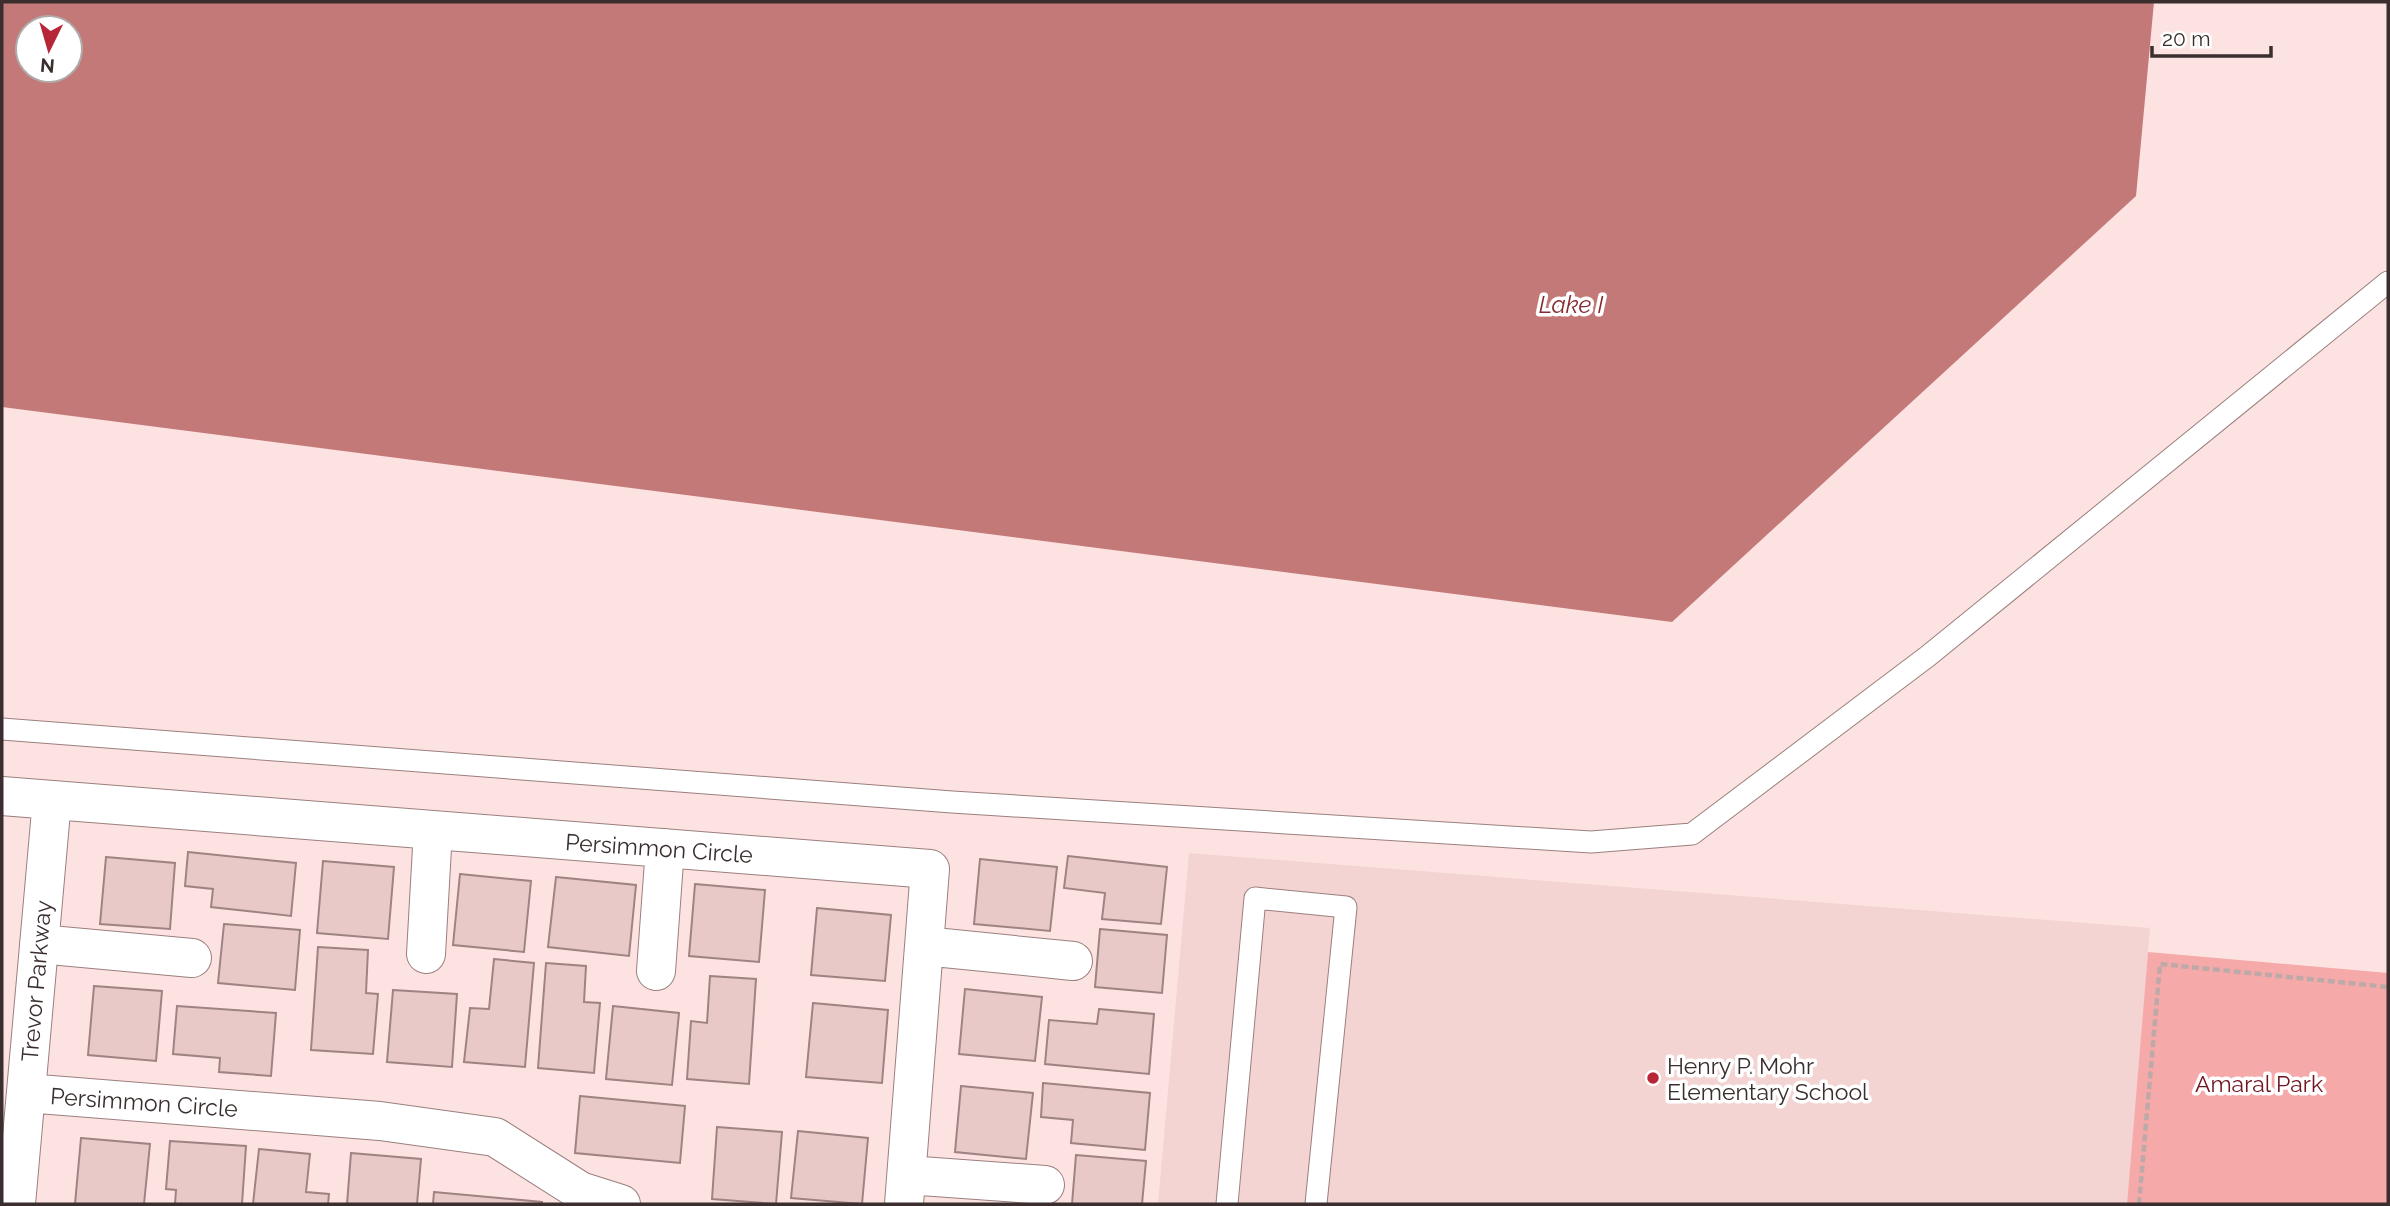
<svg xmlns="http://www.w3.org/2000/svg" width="2390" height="1206" font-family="Raleway,sans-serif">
  <rect width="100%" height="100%" fill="#fce3e2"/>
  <!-- built -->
  <path fill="#f3d4d2" d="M1189,853l961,75 -23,276h-969z"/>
  <!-- green -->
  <path fill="#f5a9a8" d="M2148,952l240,21v231h-261z"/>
  <!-- water -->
  <path fill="#c47979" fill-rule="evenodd" d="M2,2h2152l-18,194 -464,426 -1670,-215zM28,28h42v42h-42z"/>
  <!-- building -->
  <path fill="#e8c9c8" stroke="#9f8382" stroke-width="2" d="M188,852l108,11 -5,53 -80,-9 2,-18 -28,-3z
    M1068,856l99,11 -6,57 -59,-5 3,-26 -41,-5z
    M106,857l69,6 -5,66 -70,-5z
    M980,859l77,8 -7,64 -76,-7z
    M323,861l71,6 -6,72 -71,-6z
    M460,874l71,7 -7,71 -71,-7z
    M556,877l80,8 -7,71 -81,-9z
    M695,884l70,6 -6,72 -70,-6z
    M817,908l74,7 -6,66 -74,-6z
    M224,924l76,6 -5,60 -77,-7z
    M1100,929l67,6 -5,58 -67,-6z
    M318,947l50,3 -2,43 12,1 -5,60 -62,-4z
    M494,959l40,4 -9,104 -61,-5 6,-54 19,1z
    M546,963l40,3 -2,36 16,1 -6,70 -56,-5z
    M710,976l46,3 -7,105 -62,-5 4,-58 16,2z
    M94,986l68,5 -6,70 -68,-6z
    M965,989l77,8 -7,64 -76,-7z
    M393,990l64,4 -5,73 -65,-5z
    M813,1003l75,7 -6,73 -76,-6z
    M177,1006l99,7 -5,63 -52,-4 1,-14 -47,-4z
    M613,1006l66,7 -7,72 -66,-6z
    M1099,1009l55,5 -5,60 -104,-10 4,-44 48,4z
    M1043,1083l107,10 -5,57 -74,-7 2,-23 -32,-3z
    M961,1086l72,7 -7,66 -71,-7z
    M580,1096l105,10 -5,57 -105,-10z
    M717,1127l65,5 -6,72 -64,-5z
    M798,1131l70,7 -6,66 -71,-6z
    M81,1138l69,6 -6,60h-69z
    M170,1141l76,5 -4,58h-67l1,-14 -10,-1z
    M259,1149l51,5 -4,38 23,2 -1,10h-75z
    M351,1153l70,6 -4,45h-70z
    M1076,1155l70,6 -4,43h-70z
    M434,1192l108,10v2h-109z"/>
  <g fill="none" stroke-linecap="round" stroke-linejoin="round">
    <!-- lane casing -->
    <g stroke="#9b7f7e" stroke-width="23">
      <path id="lane" d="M2,729l950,73 639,40 101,-8 236,-178 460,-374
        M1227,1204l28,-306 91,9 -30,297"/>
    </g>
    <!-- street casing -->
    <g stroke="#9b7f7e" stroke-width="40">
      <path id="street" d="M2,796l928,73 -26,335
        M39,944l153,14
        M924,946l149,15
        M426,954l7,-124
        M656,971l9,-123
        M26,1093l354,28 115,16 85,54 41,13
        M907,1175l138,10
        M16,1204l36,-404"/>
    </g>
    <!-- path -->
    <path stroke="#bea9a9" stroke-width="4.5" stroke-dasharray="7 3.5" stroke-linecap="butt" d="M2139,1204l21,-240 228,23"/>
    <!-- lane -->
    <use href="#lane" stroke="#fff" stroke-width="21"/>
    <!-- street -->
    <use href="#street" stroke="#fff" stroke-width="38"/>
  </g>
  <!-- markers -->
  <circle fill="#b72638" stroke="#fff" stroke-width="2.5" cx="1653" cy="1078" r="7"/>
  <g text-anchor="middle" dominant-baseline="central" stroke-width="7" stroke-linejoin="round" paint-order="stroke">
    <!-- street labels -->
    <g font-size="23" fill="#3a2e2e" stroke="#fff">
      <text transform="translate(659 848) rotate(4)">Persimmon Circle</text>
      <text transform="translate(36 981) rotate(-85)">Trevor Parkway</text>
      <text transform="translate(144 1102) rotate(4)">Persimmon Circle</text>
    </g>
    <!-- poi labels -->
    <g font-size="23" fill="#3a2e2e" stroke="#fff" text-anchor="start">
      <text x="1667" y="1065">Henry P. Mohr<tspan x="1667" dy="26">Elementary School</tspan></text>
    </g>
    <!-- park labels -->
    <g font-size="23" fill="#701520" stroke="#fff">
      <text x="2259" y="1083">Amaral Park</text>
    </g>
    <!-- water labels -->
    <g font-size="24" font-style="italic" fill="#83292f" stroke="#fff">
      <text x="1571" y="304">Lake I</text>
    </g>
  </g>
  <!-- border -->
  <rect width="2390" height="1206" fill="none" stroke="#3a2e2e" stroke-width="7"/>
  <!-- north arrow -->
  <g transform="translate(49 49) rotate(185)"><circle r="33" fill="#ffffff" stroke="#b0abab" stroke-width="2"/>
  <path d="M0-5L12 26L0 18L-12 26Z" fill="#b72638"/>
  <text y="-10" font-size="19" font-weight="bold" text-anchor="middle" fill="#3a2e2e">N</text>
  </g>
  <!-- scale -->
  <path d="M2152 46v10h119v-10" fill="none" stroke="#3a2e2e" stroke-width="3.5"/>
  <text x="2162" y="46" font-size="21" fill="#3a2e2e" stroke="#ffffff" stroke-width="5" paint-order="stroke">20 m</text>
</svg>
